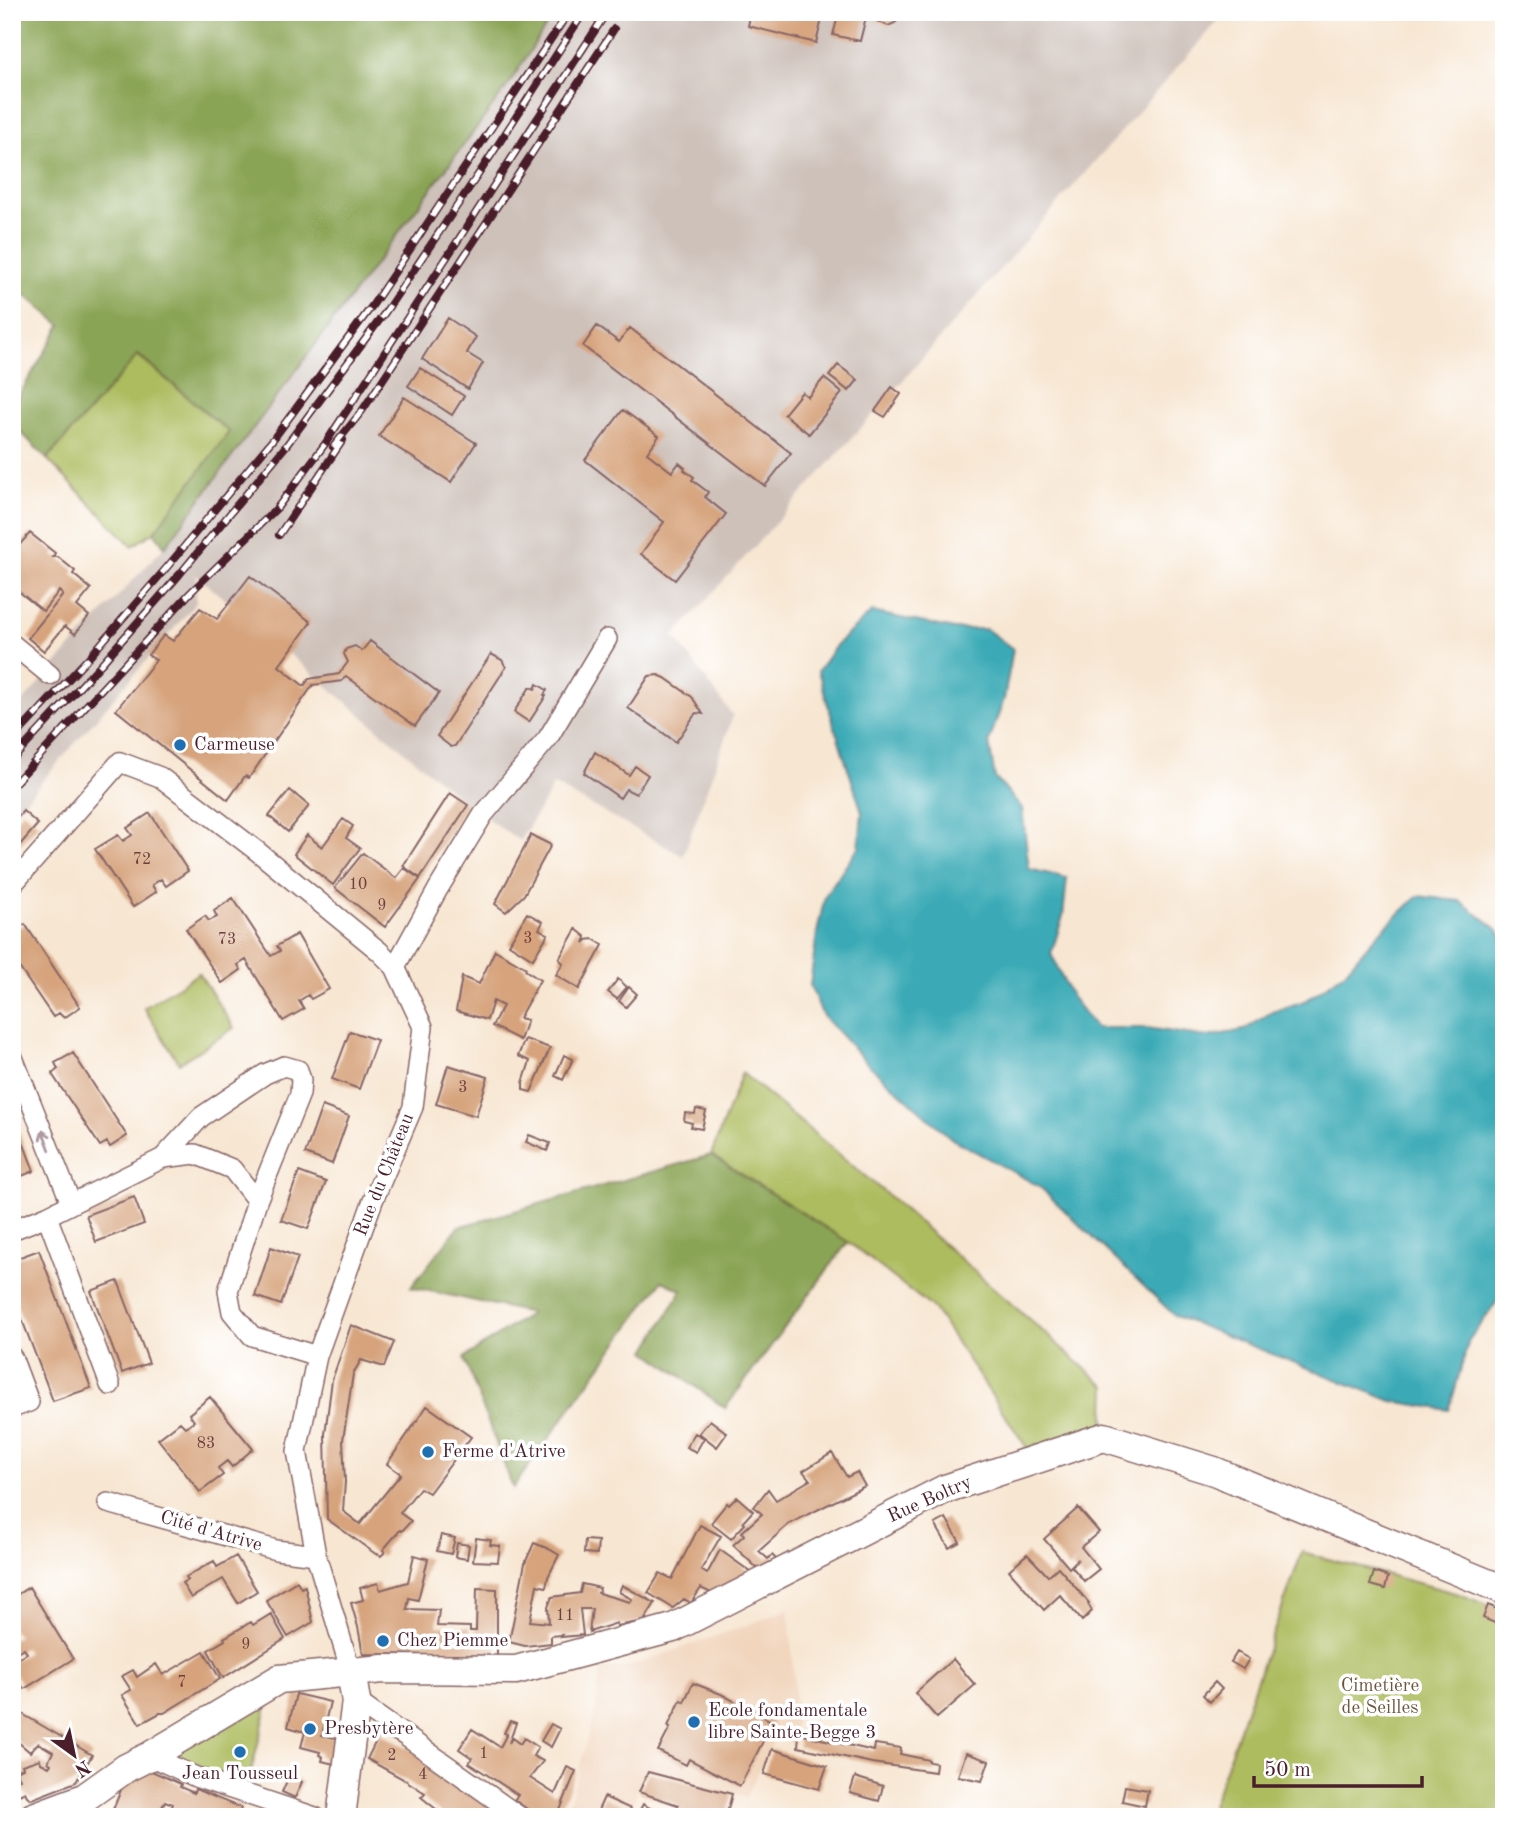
<svg xmlns="http://www.w3.org/2000/svg" width="1516" height="1829" font-family="'Old Standard TT',serif">
  <rect width="100%" height="100%" fill="#fff"/>
  <filter id="ink" filterUnits="userSpaceOnUse"><feTurbulence type="fractalNoise" baseFrequency=".0143" numOctaves="2"/><feDisplacementMap in="SourceGraphic" scale="14" xChannelSelector="R" yChannelSelector="G"/><feConvolveMatrix kernelMatrix="1 2 1 2 8 2 1 2 1" color-interpolation-filters="sRGB"/></filter>
  <filter id="wash" filterUnits="userSpaceOnUse"><feTurbulence type="fractalNoise" baseFrequency=".00686" numOctaves="4" result="noise"/><feDisplacementMap in="SourceGraphic" scale="28" xChannelSelector="R" yChannelSelector="G"/><feGaussianBlur stdDeviation="1.57" result="paint"/><feColorMatrix in="noise" values="0 0 0 0 0 0 0 0 0 0 0 0 0 0 0 0 0 1.4 0 .05"/><feComposite in="paint" operator="in"/></filter>
  <g filter="url(#wash)">
    <rect width="100%" height="100%" fill="#f7e6d2"/>
    <!-- built -->
    <path fill="#f1d5bd" d="M789,1609l6,87v50l-18,-12 -31,63 -100,-27 -15,39 -27,-12 -19,20h-20l31,-107 4,-41 27,-2 115,-40z"/>
    <!-- industrial -->
    <path fill="#cec1ba" d="M555,12h671l-357,407 -195,217 59,80 -50,140 -129,-71 -34,56 -52,-36 -272,-230v28l-184,213v-102l66,-75 87,-93 344,-462z"/>
    <!-- green -->
    <path fill="#adbc5e" stroke="#7c6e44" stroke-width="2" d="M137,355l93,77 -76,100 -22,14 -85,-87z
      M199,973l35,55 -55,35 -35,-55z
      M742,1073l148,124 216,190 -2,50 -69,23 -101,-151 -86,-67 -137,-87z
      M1302,1552l157,42 45,17v206h-296z
      M270,1695l-22,89 -80,-28z"/>
    <!-- forest -->
    <path fill="#8aa455" stroke="#6a6240" stroke-width="2" d="M12,12h543l-46,72 -344,463 -11,-15 75,-100 -91,-77 -91,104 -35,-36v-16l49,-82 -49,-41z
      M711,1155l137,87 -123,166 -79,-57 36,-61 -20,-9 -149,207 -49,-130 67,-45 -120,-26 47,-60z"/>
    <!-- water -->
    <path fill="#3aaab6" stroke="#426470" stroke-width="2" d="M872,612l82,17h32l27,20 -9,50 -15,43 6,36 27,30 7,61 38,9 -4,38 -12,38 20,42 25,32h51l60,9 37,-7 28,-18 35,-12 38,-28 29,-34 44,-42 42,5 36,27 8,10v354l-35,48 -20,70 -57,-9 -217,-85 -136,-130 -87,-47 -83,-74 -46,-49 -13,-31 7,-52 8,-37 34,-49 3,-35 -27,-84 -17,-57 20,-28z"/>
    <g id="blocks">
      <!-- building -->
      <path fill="#d6a37b" d="M751,12h45l26,7 -6,24 -68,-17z
        M839,12l27,5 -6,24 -27,-6z
        M872,12h29l-1,6 -5,5 -7,3 -11,-5z
        M448,318l28,19 -9,16 16,10 -15,26 -46,-30z
        M597,326l22,16 11,-14 161,125 -26,33 -182,-140z
        M838,365l20,15 -9,11 -20,-15z
        M420,368l44,28 -12,19 -44,-29z
        M824,378l18,15 -33,41 -25,-20 18,-22 6,5z
        M892,387l9,7 -16,23 -10,-6z
        M404,397l72,46 -25,39 -72,-46z
        M623,410l36,26 -12,17 25,19 7,-9 6,5 -1,2 10,7 -2,3 16,12 -3,5 21,17 -51,66 -34,-26 23,-32 -79,-62z
        M30,533l25,20 -2,4h5l17,14 -2,3 18,15 -14,17 12,10 -14,18 -10,-8 -21,25 -16,-13 35,-43 -4,-4 -16,20 -31,-25v-33z
        M250,576l61,46 -32,44 25,20 5,-7 30,-5 9,-12 -4,-8 2,-5 9,-3 7,5 8,-10 69,52 -24,33 -69,-50 -4,5 -29,4 -64,93 -4,-2 -17,24 -112,-90 40,-50 -8,-5 16,-20 9,6 27,-33 17,11z
        M491,654l11,6 4,7 -51,79 -4,1 -14,-11z
        M658,675l7,3 27,19 11,17 -7,-1 -20,29 -48,-34 21,-32z
        M537,684l10,6 -3,5 2,1 -17,26 -15,-10 16,-25 5,2z
        M595,752l34,23 6,-9 13,9 -12,19 -10,-5 -6,9 -36,-25z
        M290,790l19,16 -21,26 -19,-16z
        M450,793l18,12 -48,73 -17,-12z
        M23,811l15,13 -26,30v-30z
        M150,813l38,58 -22,15 -5,-7 -9,6 4,7 -23,15 -38,-58 23,-14 5,6 9,-6 -5,-7z
        M343,819l10,7 -7,12 14,10 -27,37 -39,-31 13,-19 15,12z
        M531,835l20,10 -27,50 -18,17 -11,-8z
        M363,853l33,25 8,-10 16,11 -35,48 -50,-39z
        M233,898l38,58 9,-5 -3,-5 20,-12 32,55 -18,10 -3,-4 -9,6 5,8 -21,12 -37,-61 -8,5 3,5 -19,13 -36,-54 19,-13 4,5 8,-4 -3,-6z
        M527,913l16,9 -4,7 9,5 -15,25 -24,-15z
        M25,924l55,83 -16,11 -5,-5 -6,4 -41,-60v-25z
        M576,929l10,8 -2,6 3,-3 6,-1 10,6 -24,44 -23,-14 7,-12 -4,-4z
        M495,950l31,18 -1,2 15,10 -21,38 8,2 -7,20 -28,-14 11,-20 -10,-5 -6,19 -31,-9 6,-34 17,7z
        M618,979l9,8 -10,12 -9,-7z
        M629,987l8,7 -11,13 -7,-6z
        M350,1031l27,9 -18,49 -27,-10z
        M525,1039l25,9 -19,44 -8,-2v-7l7,-22 -12,-5z
        M73,1053l54,83 -17,11 -3,-5 -7,4 -48,-72 6,-5 -3,-6z
        M564,1055l9,4 -10,21 -8,-4z
        M448,1065l40,12 -12,39 -40,-12z
        M322,1106l27,10 -17,48 -27,-10z
        M696,1109l10,2 -4,18 -11,-2 1,-4 -8,-2 1,-8 10,1z
        M12,1113l22,58 -22,9z
        M529,1135l21,8 -3,8 -21,-9z
        M299,1172l27,10 -18,47 -27,-9z
        M134,1197l10,27 -48,18 -10,-27z
        M271,1247l27,10 -17,48 -26,-9z
        M39,1250l52,138 -38,13 -41,-108v-33z
        M118,1281l31,82 -27,10 -31,-82z
        M351,1325l43,17 -10,25 -23,-7 -8,14 -10,66 2,42 -2,29 17,13 41,-50 -14,-10 40,-58 44,31 -42,56 -9,-5 -20,25 11,8 -9,10 -2,-1 -17,20 2,2 -4,4 -3,-2 -1,1 -50,-36 -2,-85 7,-54z
        M210,1397l43,52 -21,18 -5,-6 -9,7 5,7 -23,17 -42,-53 22,-17 5,5 9,-6 -5,-7z
        M710,1420l17,13 -10,14 -18,-14z
        M695,1433l9,5 -8,14 -10,-5z
        M832,1453l15,24 10,-5 8,14 -76,38 -30,27 9,8 4,-4 4,4 -18,10 -25,-24 11,-10 -2,-3 20,-18 -8,-7 14,-18 8,11 34,-20 -7,-9z
        M737,1497l16,14 -10,11 2,2 -14,15 -20,-16 16,-20 2,2z
        M1078,1508l21,24 -18,15 18,22 -15,12 -12,-14 6,-8 -9,9 -25,-29z
        M946,1518l14,24 -11,6 -14,-24z
        M700,1525l21,11 -20,34 6,4 13,-24 32,23 -39,21 -12,-6 -10,15 -7,-4 -11,9 -25,-15 12,-20 12,6z
        M441,1535l14,3 -4,16 -14,-3z
        M476,1538l15,2 -1,5 10,1 -2,16 -25,-1z
        M585,1540l13,1 -1,13 -13,-1z
        M457,1543l12,2 -2,14 -12,-2z
        M534,1543l15,6 10,6 -11,22 -2,10 -9,-2 -7,36 19,2 -1,-16 4,-10 28,-4 2,-9 18,4 -2,5 32,9 2,-3 -13,-7 3,-7 33,18 -11,18 -27,5v-3l-28,9 3,-23h-12l3,26 -22,2 1,-2 -11,1v7l-26,3 -16,-4 16,-79z
        M1027,1554l21,22 10,-9 31,36 -1,1 4,7 -10,10 -22,-26 -16,15 -35,-40z
        M414,1555l14,4 -10,41 -9,-2 -2,11 32,1 -2,16 33,1v4h6l1,-43 20,1v67l-134,-2 -5,-27 -7,-24 12,-3 -3,-12 18,-5 2,7 28,-8z
        M236,1556l21,35 -19,12 -15,-24 -32,19 -9,-15 6,-3 -2,-3 28,-16 3,6z
        M1374,1572l14,5 -3,12 -15,-4z
        M297,1581l4,7 4,-2 8,36 -25,15 -22,-37z
        M29,1587l44,72 -49,30 -12,-20v-7l15,-9 -3,-5 -9,5 -3,-4v-10l6,-3 -4,-5 -2,1v-34z
        M1488,1605l16,7 -5,13 -16,-7z
        M271,1614l14,25 -62,39 -15,-28 17,-10 -1,-2 27,-16 2,3z
        M204,1651l16,28 -56,34h-4l-20,11 -18,-29 9,-5 -9,-14 11,-6 4,7 19,-13 7,11z
        M1237,1652l12,7 -6,10 -12,-7z
        M953,1659l22,26 -38,33 -22,-25z
        M1215,1682l7,7 -12,13 -7,-7z
        M693,1683l28,11 52,28 -33,64 -51,-27 -3,6 -28,-14 12,-23 -2,-2 13,-26 3,2z
        M296,1694l34,8 -8,33 18,4 -6,25 -12,-3 1,-4 -4,-2 1,-3 -19,-5 4,-15 -17,-5z
        M14,1709l78,46 -16,27 -44,17 -5,-3 -2,-4 -6,3 -5,-14 6,-2 -4,-8 7,-3 -1,-3 18,-6 1,4 8,4 2,-3 -3,-2 5,-10 -15,-9 -8,9 -18,-15v-26z
        M510,1721l6,2 -7,20 3,-5 8,6 4,-6 14,9 -5,9 10,5 -13,17 25,16 12,-27 9,4 -18,44 2,2h-21l-25,-17 4,-5 -49,-32 3,-5 -13,-9 13,-20 28,18 7,-13 -3,-1z
        M551,1724l9,5 -9,18 -10,-6z
        M380,1733l37,20 88,64h-59l-25,-20 4,-4 -20,-13 -38,-21z
        M799,1734l75,17 1,-7 26,4 -1,6 29,6v2l7,1 -1,9 -63,-9 -74,-16z
        M772,1749l55,17 -8,23 -55,-15z
        M966,1753l23,8 -7,20 -24,-5z
        M147,1769l34,15 -1,3 14,6 1,-4 46,19 -3,9h-60l-9,-4 4,-9 -8,-3 -7,14 -9,2h-39l15,-37z
        M648,1772l84,22 -6,23h-23l-26,-7 1,-5 -39,-13z
        M289,1776l13,6 -7,16 -13,-6z
        M855,1777l28,9 -4,15 -29,-8z
        M1125,1786l23,4 -3,16 -23,-5z
        M604,1797l27,12 -3,8h-33z
        M643,1804l16,9 6,4h-29z"/>
    </g>
  </g>
  <g filter="url(#ink)">
    <use href="#blocks" fill-opacity="0" stroke="#876565" stroke-width="2"/>
    <g fill="none" stroke-linecap="round" stroke-linejoin="round">
      <!-- street casing -->
      <g stroke="#876565" stroke-width="22">
        <path id="street" d="M12,644l38,31
          M12,885l108,-123 40,15 97,74 122,100 16,16 28,60 -10,80 -41,96 -55,153 -20,95 19,104 35,117
          M395,967l43,-78 45,-74 65,-77 59,-99
          M12,1055l59,148
          M163,1158l38,-41 64,-43 19,-8 14,4 3,10 -1,14 -43,107
          M47,1216l63,169
          M12,1230l35,-14 116,-58 32,-4 37,15 25,32 -29,90 4,21 20,24 65,20
          M12,1357l17,45 -17,6
          M108,1503l168,47 40,5
          M356,1701l164,116
          M150,1756l48,22 117,39"/>
      </g>
      <!-- secondary casing -->
      <g stroke="#876565" stroke-width="31">
        <path id="secondary" d="M33,1817l51,-19 42,-30 24,-12 129,-77 104,-10 133,1 157,-42 272,-139 159,-52 110,34 290,119
          M341,1817l15,-116 -5,-29"/>
      </g>
      <!-- street -->
      <use href="#street" stroke="#fff" stroke-width="19"/>
      <!-- secondary -->
      <use href="#secondary" stroke="#fff" stroke-width="28"/>
      <!-- rail casing -->
      <g stroke="#4a1f2b" stroke-width="8">
        <path id="rail" d="M333,447l29,-36 252,-382
          M279,535l64,-95
          M12,740l80,-86 76,-88 106,-128 98,-132 197,-294
          M12,760l90,-97 77,-88 106,-128 99,-133 106,-157 94,-145
          M12,786l178,-193 87,-85 48,-64 282,-432"/>
      </g>
      <!-- rail -->
      <use href="#rail" stroke="#fff" stroke-width="5" stroke-dasharray="16" stroke-linecap="butt"/>
    </g>
    <!-- one-way arrows -->
    <defs><path id="oneway-shaft" d="M-6 0H5M1.5-3L5.5 0L1.5 3" fill="none" stroke-width="1.6" stroke-linecap="round" stroke-linejoin="round" transform="scale(1.75)"/></defs>
    <use stroke="#ae9aa0" href="#oneway-shaft" transform="translate(46 1140) rotate(-111)"/>
  </g>
  <!-- markers -->
  <g fill="#1f6fb2" stroke="#fff" stroke-width="2.5">
    <circle cx="180" cy="745" r="7"/>
    <circle cx="428" cy="1452" r="7"/>
    <circle cx="383" cy="1641" r="7"/>
    <circle cx="694" cy="1722" r="7"/>
    <circle cx="310" cy="1729" r="7"/>
    <circle cx="240" cy="1752" r="7"/>
  </g>
  <g text-anchor="middle" dominant-baseline="central" stroke-width="7" stroke-linejoin="round" paint-order="stroke">
    <!-- number labels -->
    <g font-size="16" fill="#6d403f">
      <text x="142" y="860">72</text>
      <text x="358" y="885">10</text>
      <text x="382" y="906">9</text>
      <text x="528" y="939">3</text>
      <text x="227" y="940">73</text>
      <text x="463" y="1088">3</text>
      <text x="206" y="1444">83</text>
      <text x="565" y="1616">11</text>
      <text x="246" y="1645">9</text>
      <text x="182" y="1683">7</text>
      <text x="484" y="1754">1</text>
      <text x="392" y="1756">2</text>
      <text x="423" y="1775">4</text>
    </g>
    <!-- poi labels -->
    <g font-size="19" fill="#4a1f2b" stroke="#fff" text-anchor="start">
      <text x="194" y="745">Carmeuse</text>
      <text x="442" y="1452">Ferme d'Atrive</text>
      <text x="397" y="1641">Chez Piemme</text>
      <text x="708" y="1711">Ecole fondamentale<tspan x="708" dy="22">libre Sainte-Begge 3</tspan></text>
      <text x="324" y="1729">Presbytère</text>
      <text x="240" y="1774" text-anchor="middle">Jean Tousseul</text>
    </g>
    <!-- street labels -->
    <g font-size="19" fill="#4a1f2b" stroke="#fff">
      <text transform="translate(385 1175) rotate(-68)">Rue du Château</text>
      <text transform="translate(930 1500) rotate(-24)">Rue Boltry</text>
      <text transform="translate(211 1532) rotate(16)">Cité d'Atrive</text>
    </g>
    <!-- park labels -->
    <g font-size="19" fill="#6d563d" stroke="#fff">
      <text x="1380" y="1686">Cimetière<tspan x="1380" dy="22">de Seilles</tspan></text>
    </g>
  </g>
  <!-- margin -->
  <rect width="1516" height="1829" fill="none" stroke="#fff" stroke-width="42"/>
  <!-- north arrow -->
  <g transform="translate(74 1755) rotate(147)" stroke="#ffffff" stroke-width="5" paint-order="stroke">
  <path d="M0-5L12 26L0 18L-12 26Z" fill="#4a1f2b"/>
  <text y="-10" font-size="19" font-weight="bold" text-anchor="middle" fill="#4a1f2b">N</text>
  </g>
  <!-- scale -->
  <path d="M1254 1776v10h168v-10" fill="none" stroke="#4a1f2b" stroke-width="3.5"/>
  <text x="1264" y="1776" font-size="21" fill="#4a1f2b" stroke="#ffffff" stroke-width="5" paint-order="stroke">50 m</text>
</svg>
